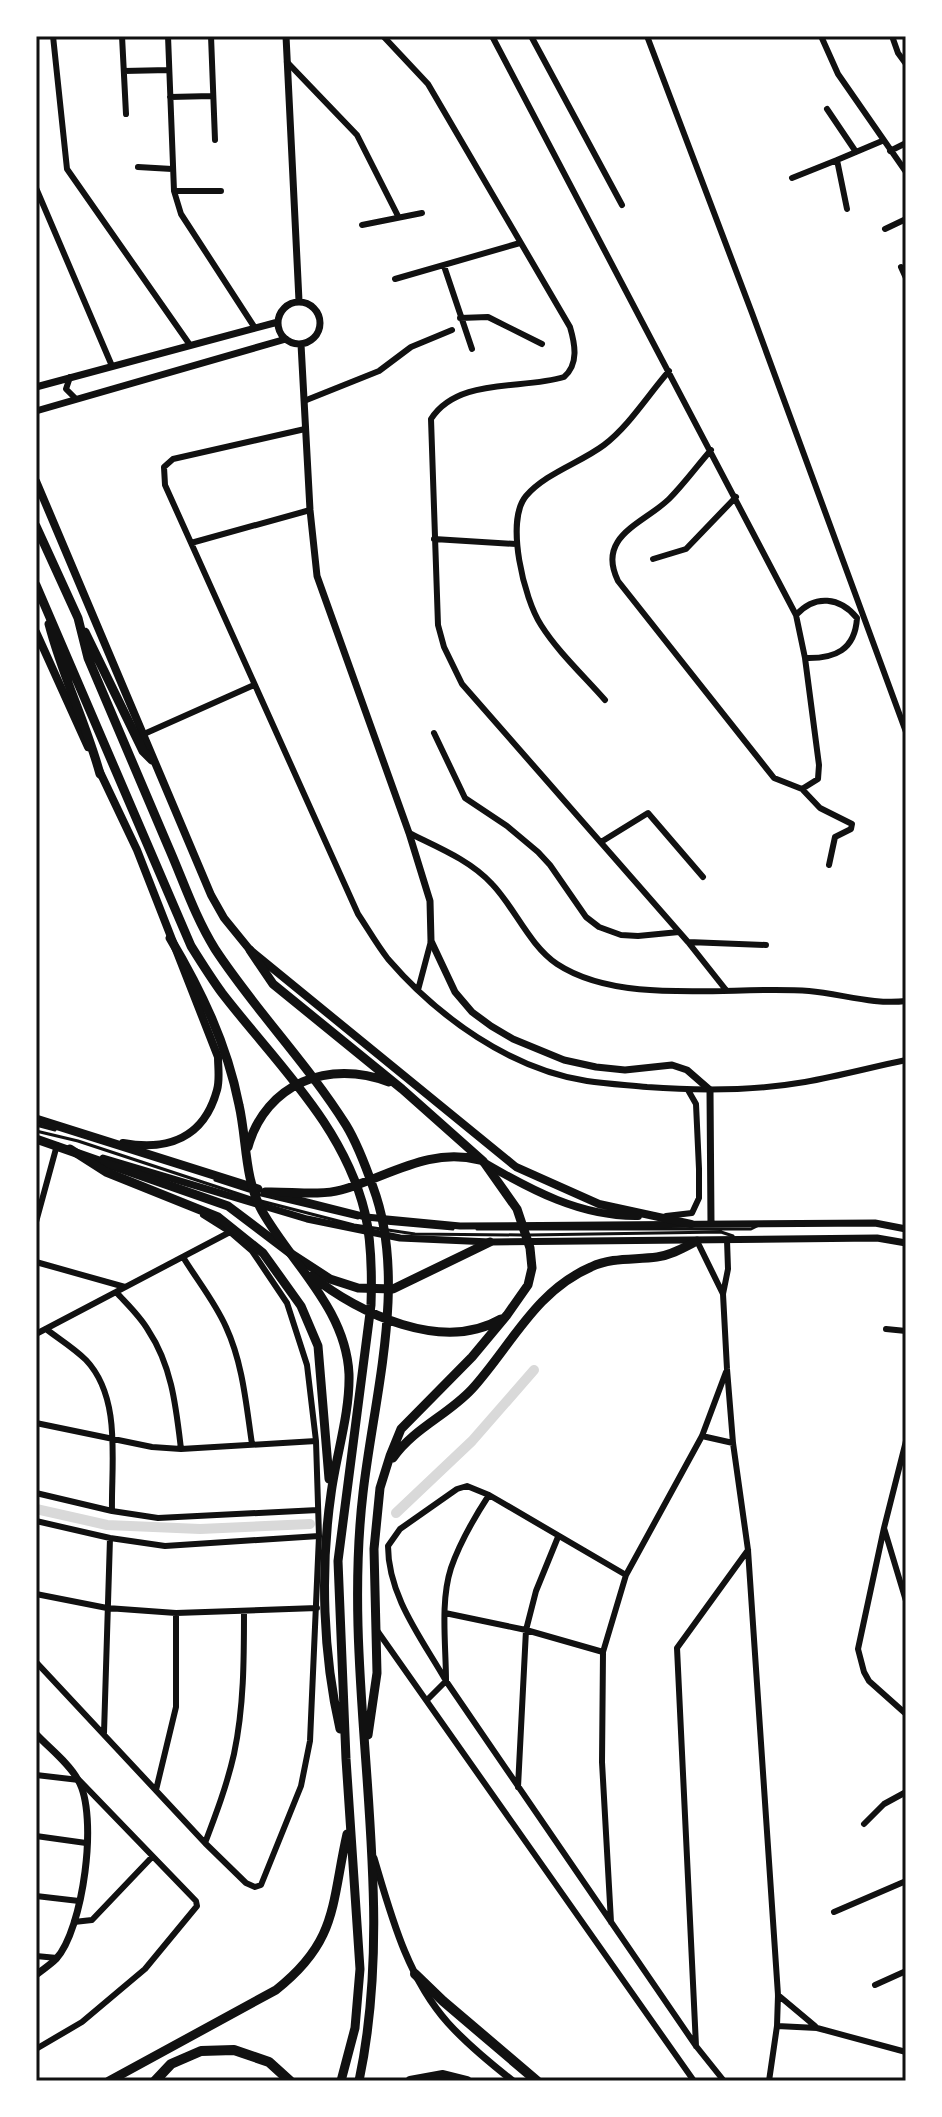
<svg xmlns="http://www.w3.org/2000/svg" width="942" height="2117" font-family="'Crimson Pro',serif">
  <rect width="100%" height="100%" fill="#fff"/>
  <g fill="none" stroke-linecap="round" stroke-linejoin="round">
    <!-- canal -->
    <path stroke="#d9d9d9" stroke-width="10" d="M36,1509l71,16 93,4 110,-5
      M396,1513l76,-72 62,-71"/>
    <!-- service -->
    <path stroke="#111" stroke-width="3" d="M36,1125l19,5
      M36,1131l42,10 176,58
      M215,1180l34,11
      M257,1194l101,24
      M261,1201l93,24 61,9 107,1
      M385,1223l68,6
      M477,1229h274l6,-3
      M529,1235l192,-3 12,4"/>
    <!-- minor -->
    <path stroke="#111" stroke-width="6" d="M53,36l14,133 123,176
      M122,36l4,78
      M168,36l6,155 7,23 74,114
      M211,36l4,104
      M383,36l45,48 142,243c5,17 9,37 -6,50 -42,13 -106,0 -133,42l7,206 6,22 18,37 226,258 38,48
      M492,36l304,579 9,43 14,107 -1,14 -16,10
      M531,36l91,169
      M647,36l105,277 154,419
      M821,36l17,38 68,98
      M892,36l6,17 8,11
      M287,62l70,73 41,81
      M124,71l45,-1
      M170,97l42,-1
      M827,109l29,43
      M890,151l16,-8
      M138,167l34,2
      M792,178l45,-18
      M36,188l76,178
      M174,191h47
      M847,209l-10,-49 45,-19
      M362,225l60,-12
      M885,229l21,-10
      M444,266l28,83
      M901,267l5,11
      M395,279l125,-36
      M460,318l28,-1 54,27
      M70,377l-4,12 10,10
      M304,401l75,-30 32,-24 41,-17
      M305,429l-132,30 -9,8 1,18 193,429c10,15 19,31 30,45 50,58 122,110 199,122 20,3 40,4 60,6 53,4 106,4 158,-5 34,-6 67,-15 101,-22
      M711,450c-14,16 -27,34 -42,49 -26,25 -73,37 -51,82l156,197 28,11 18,19 32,16 -1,5 -16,8 -6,28
      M434,539l82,5
      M191,543l119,-33
      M653,559l33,-10 50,-52
      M796,615c19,-21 44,-18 61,3 -2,32 -22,41 -52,40
      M605,700c-21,-24 -47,-48 -64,-75 -17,-26 -36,-104 -15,-129 20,-23 54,-33 78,-51 25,-19 44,-50 65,-74
      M434,733l31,65 42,28 31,26 12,13 36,52 13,10 22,8 17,1 41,-4
      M144,734l110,-49
      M409,833c28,14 61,27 83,51 23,24 37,61 65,80 65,43 177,21 252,27 33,3 64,14 97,10
      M601,842l47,-29 55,64
      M688,942l78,3
      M418,990l13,-49
      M666,1216l26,-3 7,-15v-29l-3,-65 -8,-14
      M36,1222l21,-77
      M727,1240l1,29 -5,25 4,75 6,74 15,107 30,445 -1,31 -8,55
      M697,1241l26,53
      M183,1257c14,23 32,45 43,70 17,37 20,77 26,117
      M36,1262l89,25
      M116,1292c11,12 24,24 32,38 24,36 28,77 33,119
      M46,1329c13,10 28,19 40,31 36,38 25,103 26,151
      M886,1329l20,2
      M36,1334l194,-102
      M36,1423l116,24 29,2 135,-8
      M702,1436l31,7
      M906,1441l-22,87 -26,121 6,23 5,9 37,33
      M36,1493l76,18 46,7 160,-8
      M36,1521l74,17 55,8 154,-10
      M884,1528l22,73
      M626,1575l-137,-80 -22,-9 -10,3 -57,40 -12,17c0,50 34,93 58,135l250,365 28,35
      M36,1594l71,14 69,5 141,-5
      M445,1613l81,17 77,22
      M376,1629l318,452
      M36,1662l169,181 41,40 9,4 6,-2 40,-99 9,-45 9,-205 -3,-95 -9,-76 -20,-62 -35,-52 -22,-19 -27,-17
      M428,1699l18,-18c0,-36 -6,-79 5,-113 9,-26 23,-50 38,-73
      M104,1733l6,-195
      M36,1775l43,5 117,121 1,5 -52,63 -63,53 -46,27
      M518,1787l8,-157 10,-39 22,-54
      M156,1790l20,-83v-94
      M864,1824l20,-20 22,-12
      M36,1836l50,7
      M205,1843c11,-29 22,-58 29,-89 10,-47 10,-95 10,-143
      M36,1896l43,5
      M834,1912l72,-31
      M74,1922l18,-2 60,-63
      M611,1922l-9,-160 1,-110 23,-77 76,-139 24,-64
      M36,1956l21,2
      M875,1985l31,-14
      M778,1995l37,31
      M777,2026l40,2 89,24
      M696,2046l-19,-398 71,-98"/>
    <!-- tertiary -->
    <path stroke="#111" stroke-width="7" d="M286,36l13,265
      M278 323a21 21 0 1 1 42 0a21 21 0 1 1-42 0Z
      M301,344l9,166 7,66 92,257 21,68 1,40 24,51 17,20 19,14 22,13 51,21 32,7 29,3 47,-5 15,5 23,20 1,134
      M36,387l242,-65
      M36,411l250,-72
      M103,1158l204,61 93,19 90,4 387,-4 29,5
      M275,1194l91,23 94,9 415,-3 31,6
      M36,1734c13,14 33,29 42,46 21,35 5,150 -22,179 -6,6 -14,11 -20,16
      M374,1858c17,57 33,119 74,165 20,22 42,40 65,58"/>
    <!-- secondary -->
    <path stroke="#111" stroke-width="8" d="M36,481l175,414 13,23 26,32 266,217 83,37 92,20
      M36,632l52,115
      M99,770l38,80 81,207c0,10 2,23 -1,33 -13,48 -49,61 -94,53
      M483,1162c48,28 98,55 155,54"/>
    <!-- primary -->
    <path stroke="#111" stroke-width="9" d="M36,1119l222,70
      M36,1139l192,67 62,47 40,26 28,9 35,1 97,-47"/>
    <!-- trunk -->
    <path stroke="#111" stroke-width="9" d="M36,526l42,92 10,40c27,63 53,125 80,188 15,34 27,71 47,103 40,61 92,114 131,176 11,18 20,42 27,62 35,94 1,209 -10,306 -23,196 37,394 -4,588
      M36,585l155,361c10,16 20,32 31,47 53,69 122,132 143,220 7,30 7,62 6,92l-33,256 8,198 14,210 -5,59 -14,53
      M49,624c13,51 37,99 51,150
      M85,632l58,119 9,9
      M170,938c31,52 57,106 69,167 8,35 5,73 23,106 30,53 84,98 87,163 1,40 -13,81 -18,120 -11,76 -8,161 9,235
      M250,950l23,34 129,105 81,72 34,48 13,39 2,20 -4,17 -21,30 -35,42 -71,72 -11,27 -10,32 -6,61 3,124 -9,62
      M248,1147c18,-64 81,-88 141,-65
      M70,1149l36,23 112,45 45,36 38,53 17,40 11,133
      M265,1192c24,-1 54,4 76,-2 47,-13 88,-43 138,-30
      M312,1276c47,38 131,77 189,43
      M393,1458c21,-30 55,-43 79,-69 39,-43 63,-98 119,-122 21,-10 44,-7 66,-10 15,-2 28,-10 40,-16
      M109,2081l167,-91c62,-49 55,-85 71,-156"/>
    <!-- motorway -->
    <path stroke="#111" stroke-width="10" d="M415,1974l28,27 94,80
      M155,2081l16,-17 30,-13 33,-1 35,12 21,19
      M410,2081l33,-6 24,6"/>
  </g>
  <!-- border -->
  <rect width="942" height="2117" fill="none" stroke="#ffffff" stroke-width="76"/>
  <rect x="38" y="38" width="866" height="2041" fill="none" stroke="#111" stroke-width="3"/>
</svg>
